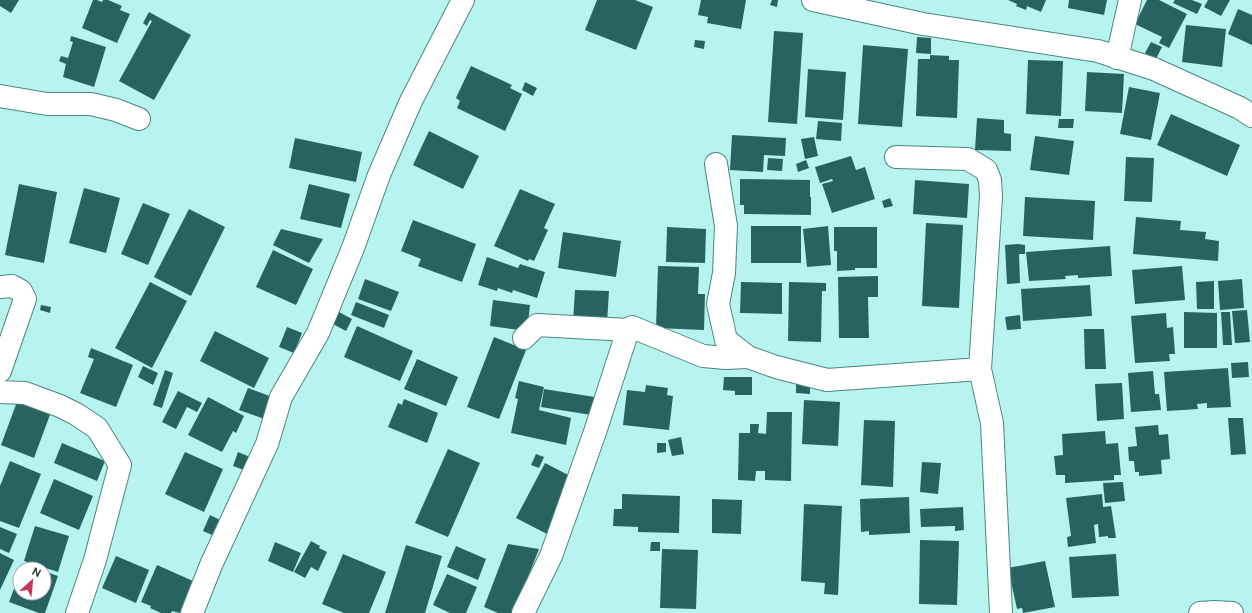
<svg xmlns="http://www.w3.org/2000/svg" width="1252" height="613" font-family="'DM Sans',sans-serif">
  <rect width="100%" height="100%" fill="#b8f4ef"/>
  <!-- building -->
  <path fill="#28635f" d="M0,0h19l-8,13 -11,-7z
    M93,0h4l5,2 1,-2h5l14,6 -2,4 10,4 -13,29 -35,-15z
    M597,0h38l18,7 -17,43 -51,-20z
    M701,0h45l-5,29 -34,-6 1,-6 -10,-2z
    M772,0h6l-1,7 -7,-2z
    M1008,0h38l-5,12 -14,-6 -1,4 -10,-4 1,-2z
    M1069,0h38l-3,15 -36,-7z
    M1147,0h12l28,14 -18,34 -10,-5 3,-6 -27,-13z
    M1175,0h17l10,4 -5,10 -24,-11z
    M1208,0h22l-9,16 -17,-9z
    M1238,9l14,6v30l-24,-11z
    M149,12l42,23 -37,65 -35,-19 33,-60 -2,-1 -3,6 -4,-3z
    M1186,25l40,4 -4,38 -40,-5z
    M774,31l29,2 -6,91 -29,-2z
    M71,36l35,11 -12,40 -31,-10 3,-13 -7,-3 2,-5 7,2 5,-16 -3,-1z
    M917,37l14,1v16l-15,-1z
    M695,40l10,1 -1,8 -10,-2z
    M1151,42l11,5 -6,12 -11,-6z
    M863,45l45,4 -6,78 -44,-3z
    M930,55l19,1v4h10l-2,58 -41,-2 2,-57h12z
    M1028,60l35,1 -2,55 -35,-2z
    M471,66l41,19 -2,3 12,6 -17,37 -48,-23 3,-7 -4,-3z
    M808,69l38,3 -3,48 -38,-3z
    M1087,72l37,2 -2,39 -37,-2z
    M525,82l12,6 -4,8 -11,-6z
    M1129,87l31,6 -9,47 -31,-6z
    M1171,114l69,31 -13,31 -70,-31z
    M977,118l27,2v13l7,1v17l-36,-1z
    M1059,119h15l-1,9h-15z
    M818,121l24,2 -1,18 -25,-2z
    M429,131l50,25 -16,33 -50,-24z
    M732,135l54,3 -1,18 -21,-1 -1,17 -33,-2z
    M1035,136l39,5 -5,34 -39,-5z
    M814,137l4,19 -13,3 -4,-20z
    M295,138l67,14 -6,30 -67,-14z
    M851,156l5,14 9,-3 10,32 -43,14 -10,-29 11,-3 -1,-2 -12,4 -5,-16z
    M1126,157l28,1 -2,44 -28,-1z
    M768,158l15,1 -1,12 -15,-1z
    M806,160l3,8 -11,4 -2,-8z
    M740,179l70,1v17h1v18l-67,-1v-9h-4z
    M915,180l54,4 -2,34 -54,-4z
    M19,184l38,8 -13,71 -39,-8z
    M309,184l41,10 -9,34 -41,-9z
    M84,188l36,10 -14,55 -37,-10z
    M520,189l35,15 -11,24 4,2 -14,31 -5,-2 -1,2 -34,-15z
    M1025,197l70,4 -2,39 -70,-4z
    M890,198l3,8 -9,2 -2,-7z
    M143,203l27,11 -22,51 -27,-11z
    M189,209l36,18 -34,69 -37,-19z
    M1136,217l45,4 -1,9 26,2 -1,7 14,2 -1,20 -85,-7z
    M413,220l63,24 -14,38 -44,-16 3,-7 -20,-8z
    M926,223l37,2 -4,83 -37,-2z
    M751,226h50v37h-50z
    M828,226l3,39 -24,2 -4,-38z
    M667,227l39,2 -1,34 -39,-1z
    M834,227h43v41h-22v2l-18,1v-20h-3z
    M281,229l42,10 -14,24 -36,-18z
    M563,232l58,9 -5,36 -58,-9z
    M1018,244l7,1v9h-6l1,29 -13,1 -2,-39z
    M1110,246l2,30 -34,2v-3l-13,1 1,3 -37,2 -3,-29z
    M273,250l40,19 -17,36 -40,-18z
    M487,257l31,11 2,-4 25,8 -8,26 -24,-8 -1,3 -14,-5 -1,3 -19,-6z
    M658,266l41,1 -1,27h7l-1,36 -48,-2z
    M1182,266l3,34 -50,4 -3,-34z
    M878,276v21h-10l1,41h-30l-1,-61z
    M365,279l34,13 -8,19 -33,-12z
    M1242,279l2,29 -24,2 -2,-29z
    M1214,281v28h-17l-1,-27z
    M150,282l37,19 -35,67 -37,-20z
    M741,282l41,1v31l-42,-1z
    M789,282l37,1v8h-4l-1,51 -33,-1z
    M1090,285l2,31 -69,5 -2,-32z
    M575,290l34,1 -2,32 -34,-1z
    M493,300l37,5 -3,26 -37,-5z
    M356,302l33,13 -5,13 -33,-13z
    M41,305l10,2 -1,6 -10,-3z
    M1247,310l3,32 -15,1 -3,-32z
    M339,312l13,7 -6,12 -13,-7z
    M1184,312l33,1v35h-33z
    M1221,312h9l2,33h-9z
    M1166,313l1,15 6,-1 2,27h-6l1,7 -35,2 -4,-47z
    M1020,315l1,14 -14,1 -2,-13z
    M357,326l56,25 -13,30 -56,-24z
    M287,327l15,6 -8,20 -15,-6z
    M1084,329h20l2,40h-21z
    M215,331l54,27 -15,30 -54,-27z
    M494,337l32,13 -27,69 -32,-12z
    M91,348l42,17 -17,42 -36,-14 14,-34 -6,-2z
    M417,359l41,18 -12,29 -42,-17z
    M1248,362l1,15 -17,1 -1,-15z
    M143,366l15,7 -5,12 -15,-8z
    M1228,368l3,39 -24,1v-5l-10,1 1,5 -31,2 -3,-39z
    M165,370l8,3 -11,35 -9,-3z
    M1153,371l2,23h4l2,16 -30,2 -3,-39z
    M724,377h28v18h-17v-4l-12,-1z
    M796,380l14,1v13l-14,-1z
    M519,381l25,6 -5,23 32,8 -5,27 -55,-12 7,-34 -3,-1z
    M1122,383l2,36 -27,2 -2,-37z
    M646,385l22,3 -1,7 6,1 -4,34 -46,-5 4,-35 18,2z
    M248,388l27,10 -8,22 -28,-10z
    M544,389l57,9 -3,18 -57,-9z
    M178,391l24,12 -5,9 -10,-5 -11,22 -14,-7z
    M208,397l36,19 -8,17 -3,-2 -11,21 -34,-17z
    M18,399l33,13 -17,46 -33,-13z
    M404,399l34,14 -11,30 -39,-16 10,-24 4,2z
    M804,400l36,2 -2,44 -36,-2z
    M767,412h25l-1,69 -26,-1v-9h-9l-1,10 -17,-1 1,-47h11v-9h9l-1,9 8,1z
    M1228,418h15l3,36 -15,1z
    M864,420l31,1 -2,66 -32,-2z
    M1158,425l1,10 9,-1 2,25 -9,1 1,14 -23,2v-4h-4l-1,-11h-5l-1,-14 9,-1 -2,-19z
    M1105,431l1,13 12,-1 3,32h-7v5l-49,3v-8h-9l-2,-19 9,-1 -1,-21z
    M681,437l3,17 -12,2 -4,-16z
    M62,443l43,18 -8,20 -43,-18z
    M657,443h9v9l-9,1z
    M448,449l32,14 -32,74 -33,-14z
    M185,452l38,17 -19,43 -39,-18z
    M238,452l17,7 -6,13 -16,-6z
    M536,454l8,3 -5,11 -8,-3z
    M10,461l31,13 -22,54 -19,-7v-35z
    M922,462l19,1 -3,31 -18,-2z
    M545,463l31,16 -29,55 -31,-16z
    M54,479l39,17 -14,34 -39,-17z
    M1123,482l2,19 -20,2 -2,-20z
    M622,494l58,2 -1,37 -41,-1v-5l-25,-1 1,-17h8z
    M1102,494l1,13 8,-1 5,32h-8v-2l-9,1 -1,-13 -4,1 2,18 -28,4 -1,-10 4,-1 -5,-38z
    M909,497l1,36 -41,2v-4l-8,1 -1,-33z
    M712,499l30,1 -1,34 -29,-1z
    M804,504l38,2 -4,89 -14,-1 1,-11 -24,-2z
    M963,507l1,23 -9,1v-5l-34,1 -1,-18z
    M210,515l16,8 -7,15 -16,-7z
    M35,526l34,10 -11,36 -34,-11z
    M0,527l17,7 -8,19 -9,-4z
    M920,540l39,1 -2,64 -38,-1z
    M311,541l9,5 -1,2 8,4 -9,19 -7,-4 -6,11 -11,-6z
    M275,542l26,11 -8,19 -25,-11z
    M651,542h9v9h-10z
    M508,544l31,5 -25,64h-16l-14,-6z
    M406,545l36,11 -17,57h-40z
    M456,546l30,13 -8,21 -31,-13z
    M662,549l36,1 -2,59 -36,-1z
    M0,553l14,7 -14,30z
    M343,554l43,18 -17,41h-25l-22,-9z
    M1116,554l3,42 -47,2 -3,-41z
    M116,556l33,14 -13,33 -34,-15z
    M1045,561l10,46 -32,6 -1,-5 -5,1 -9,-41z
    M23,564l14,5h-16z
    M157,565l36,16 -13,32 -8,-2 -1,2h-10l-11,-5 1,-2 -10,-4z
    M44,571l14,5 -13,37h-6l-30,-11 11,-29v20h24z
    M447,574l30,13 -11,26h-16l-17,-8z"/>
  <g fill="none" stroke-linecap="round" stroke-linejoin="round">
    <!-- minor casing -->
    <g stroke="#4b8580" stroke-width="24">
      <path id="minor" d="M813,0l110,24 175,27 56,18 86,39 12,8
        M1117,58l13,-58
        M0,96l47,8h44l25,6 23,9
        M896,157l72,2 18,11 4,10 1,17 -11,172 12,54 9,190
        M716,164l10,62 -2,47 -6,31 8,36 22,17 28,10 51,13 153,-11
        M0,287l12,-1 9,5 4,8 -25,72
        M524,338l13,-13 91,5 4,-3 71,29 23,2 22,-1
        M0,392l25,1 35,13 16,8 21,14 23,37 -25,95 -18,53
        M192,613l19,-48 56,-121 14,-47 37,-64 35,-85 26,-73 32,-74 52,-101
        M523,613l28,-57 44,-124 33,-102
        M1200,613l15,-1 17,1"/>
    </g>
    <!-- minor -->
    <use href="#minor" stroke="#fff" stroke-width="22"/>
  </g>
  <!-- north arrow -->
  <g transform="translate(32 581) rotate(27)"><circle r="19" fill="#ffffff" stroke="#a7b1b0"/>
  <path d="M0-3L7 15L0 10L-7 15Z" fill="#c6375f"/>
  <text y="-6" font-size="11" font-weight="bold" text-anchor="middle" fill="#233b39">N</text>
  </g>
</svg>
